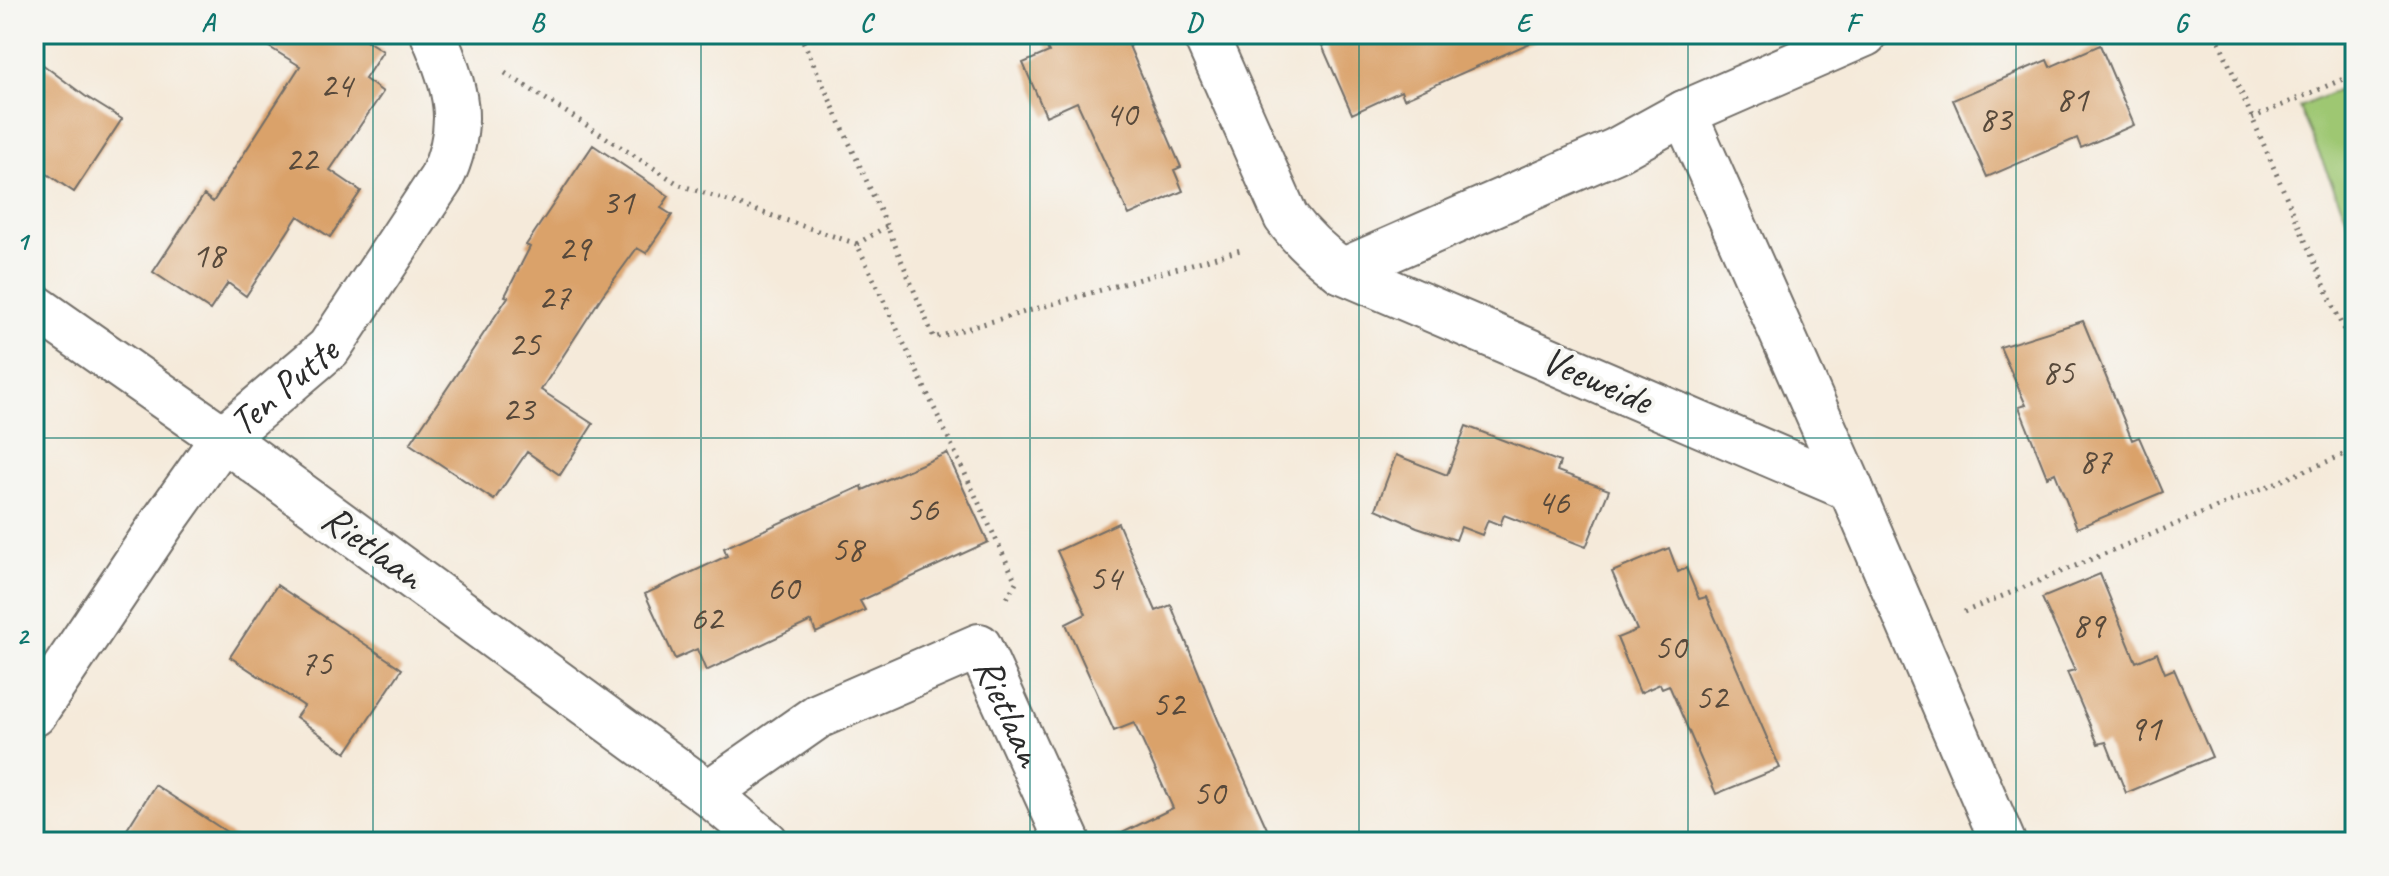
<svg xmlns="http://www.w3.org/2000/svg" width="2389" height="876" font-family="Caveat,sans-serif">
  <rect width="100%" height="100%" fill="#f6f6f2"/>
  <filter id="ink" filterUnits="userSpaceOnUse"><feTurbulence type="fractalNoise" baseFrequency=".0125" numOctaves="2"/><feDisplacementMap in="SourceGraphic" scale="16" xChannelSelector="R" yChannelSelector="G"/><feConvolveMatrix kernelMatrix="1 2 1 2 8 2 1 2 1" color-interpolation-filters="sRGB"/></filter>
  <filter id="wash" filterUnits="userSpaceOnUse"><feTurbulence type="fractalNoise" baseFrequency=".006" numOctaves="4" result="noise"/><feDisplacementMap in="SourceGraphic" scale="32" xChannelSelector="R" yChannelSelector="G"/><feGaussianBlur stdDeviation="1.8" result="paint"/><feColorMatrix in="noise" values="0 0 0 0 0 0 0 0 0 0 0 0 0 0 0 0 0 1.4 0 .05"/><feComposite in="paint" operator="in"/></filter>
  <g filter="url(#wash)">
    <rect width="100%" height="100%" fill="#f5eada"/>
    <!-- green -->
    <path fill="#9ec772" stroke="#64794e" stroke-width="2" d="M2355,83v154l-56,-130z"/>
    <g id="blocks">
      <!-- building -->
      <path fill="#daa26b" d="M248,34h108l27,17 -18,28 18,13 -53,78 31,21 -31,46 -32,-21 -52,80 -18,-13 -18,27 -57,-38 51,-77 9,7 87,-136z
        M1041,34h83l57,133 -7,3 9,21 -54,24 -52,-113 -31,14 -23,-53 26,-11z
        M1317,34h233l-146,65 -3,-8 -49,23z
        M2100,45l34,80 -53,23 -4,-10 -90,39 -34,-77 94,-40 3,7z
        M34,58l51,38 37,23 -48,73 -40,-27z
        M593,145l76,51 -8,12 11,7 -26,38 -9,-5 -35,48 -61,94 52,34 -33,51 -33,-23 -33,48 -84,-56 98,-147 -3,-1 25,-49 -4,-2z
        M2083,321l49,119 7,-3 24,55 -86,36 -22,-55 -8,4 -28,-70 7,-2 -26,-58z
        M1466,426l94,36 -3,9 52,19 -23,57 -82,-32 -4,10 -12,-5 -6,15 -21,-8 -5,13 -39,-13 -41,-18 20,-54 51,20z
        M947,453l41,89 -128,59 5,9 -49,23 -5,-12 -105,50 -9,-22 -22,10 -30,-65 82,-38 -3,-8 138,-62 1,4z
        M1118,523l38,88 15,-6 47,115 55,122h-169l69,-34 -39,-85 -20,8 -48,-107 20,-10 -29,-63z
        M1669,548l9,24 8,-4 13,31 7,-2 74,171 -64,26 -47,-109 -7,3 -2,-4 -20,9 -23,-55 20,-8 -25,-58z
        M2100,574l36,88 21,-9 8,20 9,-4 38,88 -86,36 -20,-51 -8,2 -31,-72 8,-2 -33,-72z
        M277,585l125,84 -56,84 -50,-36 8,-11 -74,-49z
        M155,785l87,57h-123z"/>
    </g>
  </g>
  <g filter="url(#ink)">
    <use href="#blocks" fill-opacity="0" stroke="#726e68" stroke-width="2"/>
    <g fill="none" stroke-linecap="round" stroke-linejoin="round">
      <!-- street casing -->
      <g stroke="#726e68" stroke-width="48">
        <g id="street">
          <path d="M1205,34l81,183c16,22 34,38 56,54l509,218 152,353"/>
          <path d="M1684,113l167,376"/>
          <path d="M1342,271l273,-120 69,-38 181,-79"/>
          <path d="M34,306l189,132 485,355 58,49"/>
          <path id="s1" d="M34,714l127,-189 62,-87 106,-90 112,-169c26,-54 15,-93 -8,-145"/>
          <path id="s2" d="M708,793l110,-77 161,-70 89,196"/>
        </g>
      </g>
      <!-- path -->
      <path stroke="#726e68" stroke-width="5" stroke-dasharray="2 6" stroke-linecap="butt" d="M800,34l87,192
        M2216,34l139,322
        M505,73l175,112 177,59 159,338 -11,20
        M2252,118l103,-44
        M857,244l30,-18 47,112 310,-89
        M1964,612l391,-162"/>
      <!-- street -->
      <use href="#street" stroke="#fff" stroke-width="44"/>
    </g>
  </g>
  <!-- grid -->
  <path fill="none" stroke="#0f766e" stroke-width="2" stroke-opacity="0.55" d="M373,34v808M701,34v808M1030,34v808M1359,34v808M1688,34v808M2016,34v808M34,438h2321"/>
  <g text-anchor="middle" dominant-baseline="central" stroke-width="8" stroke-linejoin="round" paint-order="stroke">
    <!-- number labels -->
    <g font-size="36" fill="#57493b">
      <text x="336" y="85">24</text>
      <text x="2072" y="99">81</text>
      <text x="1121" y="114">40</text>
      <text x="1995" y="119">83</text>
      <text x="301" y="159">22</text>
      <text x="618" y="202">31</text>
      <text x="574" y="248">29</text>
      <text x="208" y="255">18</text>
      <text x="554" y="297">27</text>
      <text x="524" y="344">25</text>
      <text x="2058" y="372">85</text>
      <text x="518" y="409">23</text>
      <text x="2095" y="461">87</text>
      <text x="1553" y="502">46</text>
      <text x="922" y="509">56</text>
      <text x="847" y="549">58</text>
      <text x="1105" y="578">54</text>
      <text x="783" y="588">60</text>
      <text x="706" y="618">62</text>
      <text x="2088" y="625">89</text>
      <text x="1670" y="647">50</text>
      <text x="316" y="663">75</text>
      <text x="1711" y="697">52</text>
      <text x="1168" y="704">52</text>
      <text x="2145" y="728">91</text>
      <text x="1209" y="793">50</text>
    </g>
    <!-- street labels -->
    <g font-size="40" fill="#2b2b2b" stroke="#f6f6f2">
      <text transform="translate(1597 380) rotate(23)">Veeweide</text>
      <text stroke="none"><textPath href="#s1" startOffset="414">Ten Putte</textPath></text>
      <text transform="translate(373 547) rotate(36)">Rietlaan</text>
      <text stroke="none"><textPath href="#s2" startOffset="382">Rietlaan</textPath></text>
    </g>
  </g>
  <!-- margin -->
  <rect width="2389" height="876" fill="none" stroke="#f6f6f2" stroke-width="88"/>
  <rect x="44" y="44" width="2301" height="788" fill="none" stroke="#0f766e" stroke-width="3"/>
  <g font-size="26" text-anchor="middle" font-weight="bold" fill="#0f766e">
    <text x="208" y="31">A</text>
    <text x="537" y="31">B</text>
    <text x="866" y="31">C</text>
    <text x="1194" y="31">D</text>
    <text x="1523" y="31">E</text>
    <text x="1852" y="31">F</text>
    <text x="2181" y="31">G</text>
    <text x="22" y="250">1</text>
    <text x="22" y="644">2</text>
  </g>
</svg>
